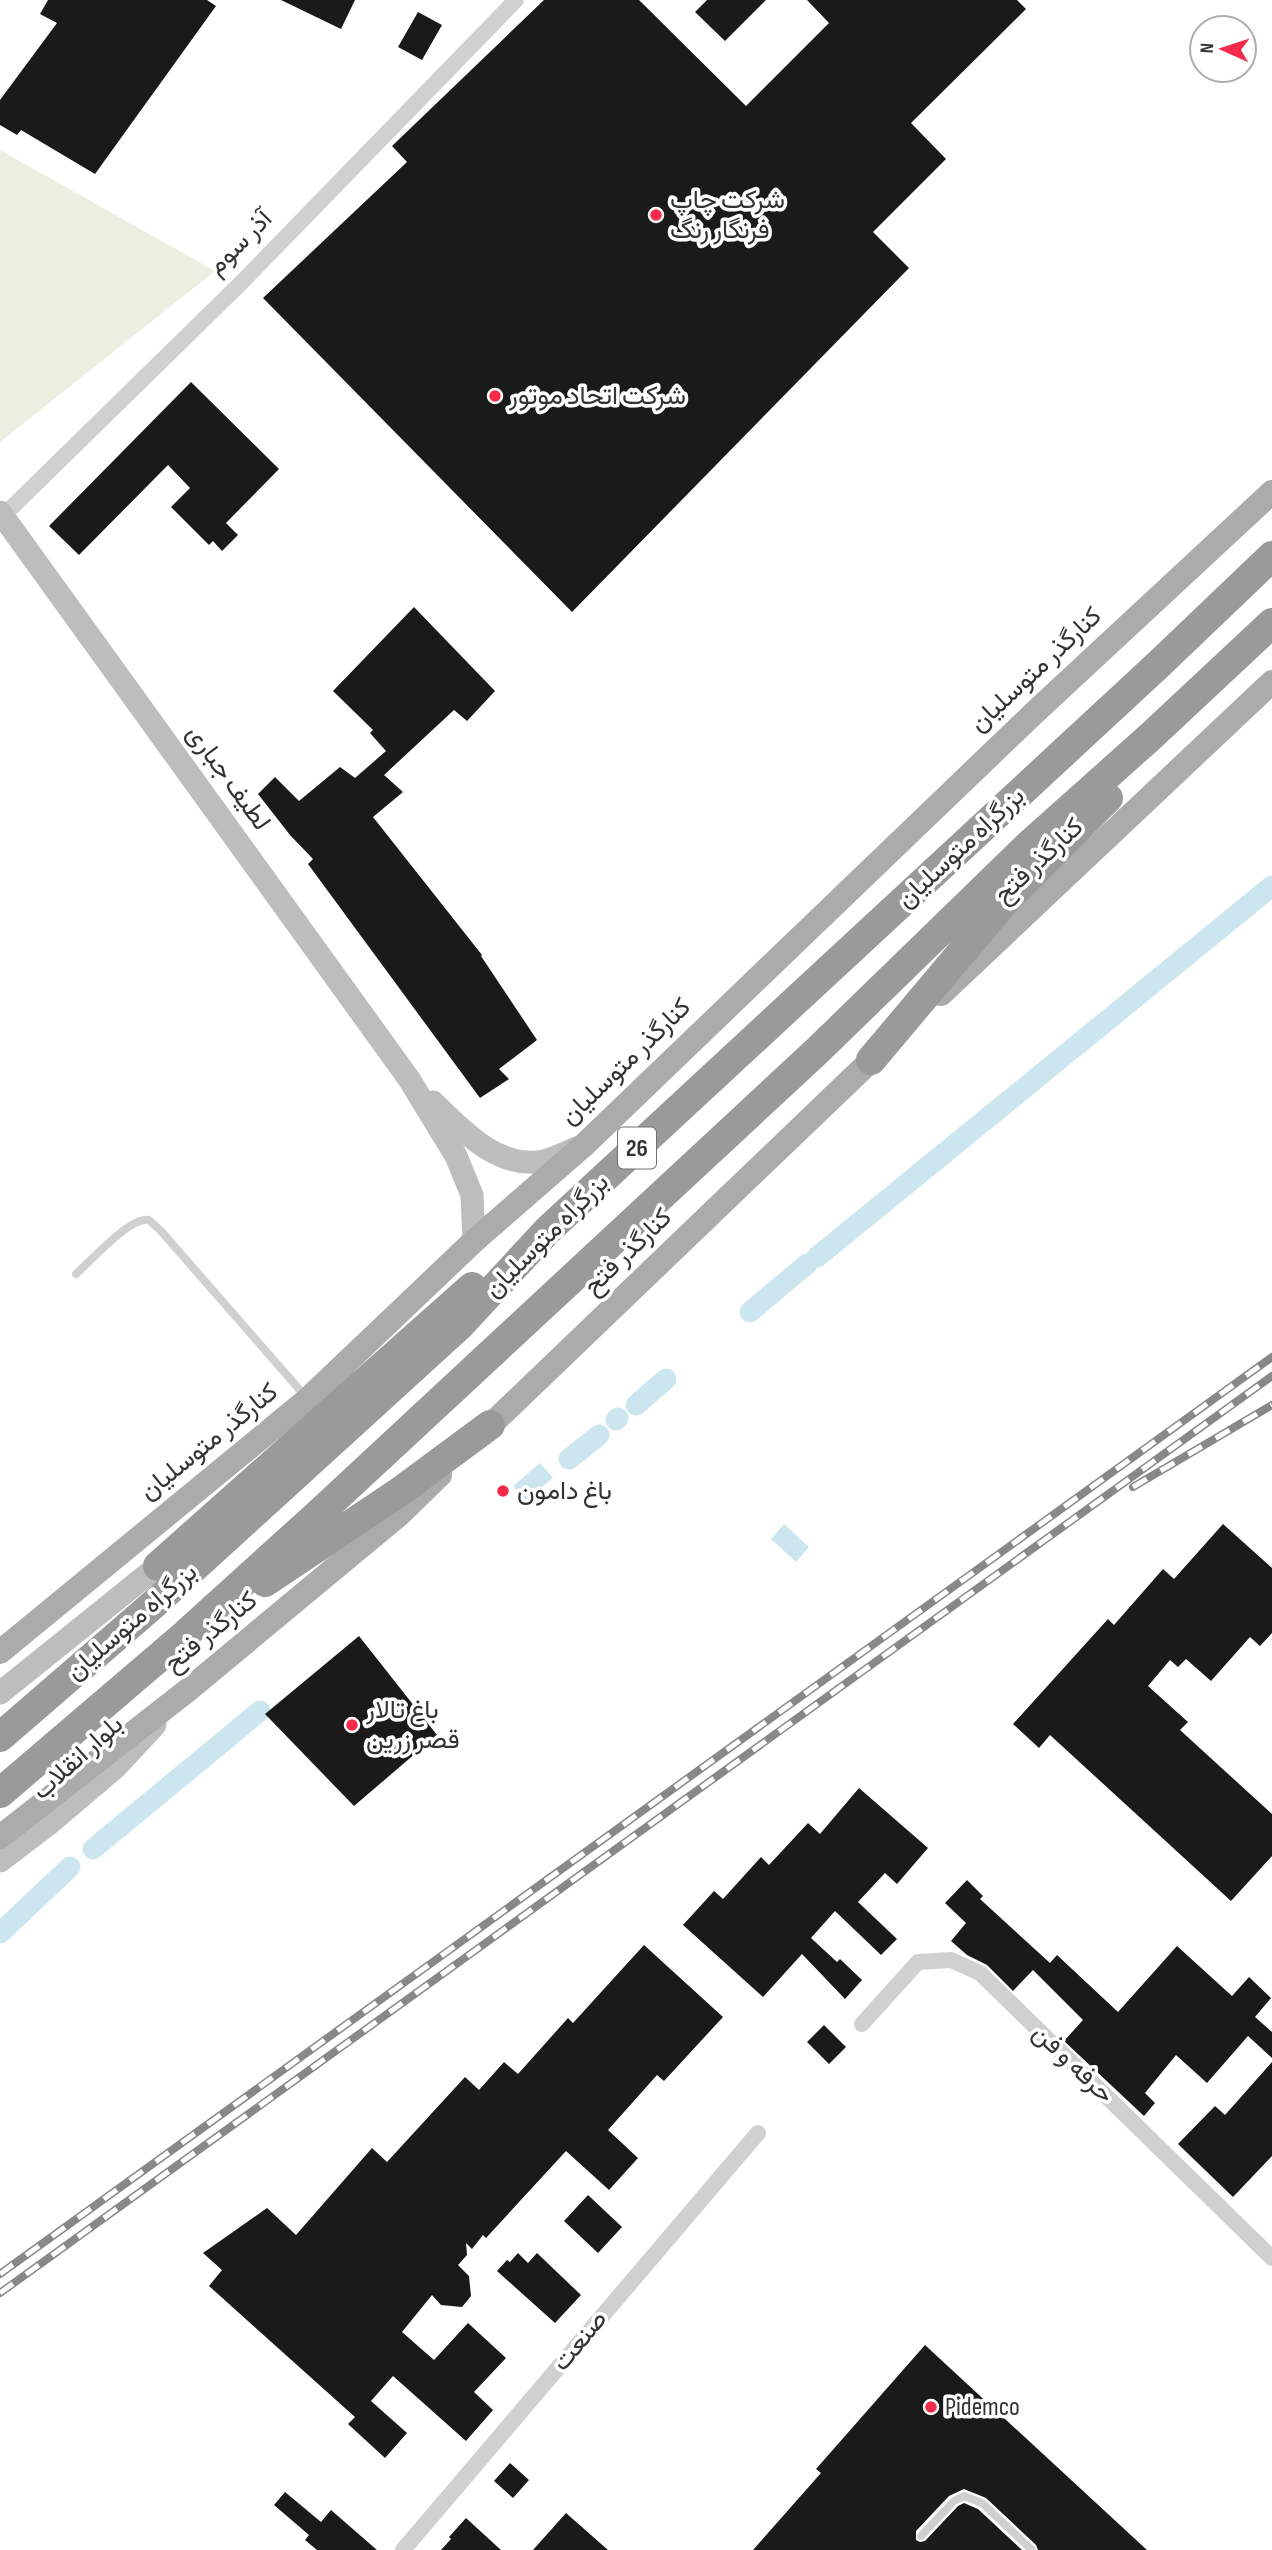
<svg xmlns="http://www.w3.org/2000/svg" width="1272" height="2550" font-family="'Sofia Sans Condensed',Vazirmatn,sans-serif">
  <rect width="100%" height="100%" fill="#fff"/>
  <!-- green -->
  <path fill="#eaf0e0" d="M0,150l215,121 -215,171z"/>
  <!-- water -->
  <path fill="#cce6f0" d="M540,1463l13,15 -28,23 -12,-15z
    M784,1524l25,23 -13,15 -25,-23z"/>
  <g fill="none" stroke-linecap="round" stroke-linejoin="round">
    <!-- canal -->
    <path stroke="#cce6f0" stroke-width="21" d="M817,1257l455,-371
      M750,1312l57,-48
      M636,1405l30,-26
      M616,1420l2,-2
      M569,1459l30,-24
      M93,1849l167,-138
      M0,1933l70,-66"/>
  </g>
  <!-- building -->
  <path fill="#1a1a1a" d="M48,0h159l9,6 -121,168 -74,-44 -4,5 -17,-10v-25l57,-77 -17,-9z
    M281,0h74l-14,29z
    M544,0h95l107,106 83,-83 -22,-23h210l9,9 -115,114 35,36 -73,73 36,36 -337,344 -309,-314 144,-136 -15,-16z
    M707,0h59l-41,41 -30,-29z
    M418,12l24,13 -20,35 -24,-13z
    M191,382l88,87 -53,54 12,12 -16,16 -9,-10 -4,4 -38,-38 19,-19 -22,-23 -89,90 -30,-29z
    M414,607l81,84 -28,30 -13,-11 -70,65 19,17 -30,25 109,138 -1,1 56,84 -38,29 10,10 -29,19 -172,-234 5,-5 -23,-24 -32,-41 17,-17 24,24 41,-34 15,11 31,-27 -16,-18 3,-3 -40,-39z
    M1223,1524l49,44v65l-12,13 -10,-9 -39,44 -25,-22 -8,8 -8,-7 -22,26 40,36 -8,8 92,84v42l-41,45 -181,-166 -11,13 -26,-24 95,-105 6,6 49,-56 11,10z
    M359,1636l78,99 -83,71 -89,-92z
    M859,1788l69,60 -31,36 -12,-11 -27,29 39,37 -16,16 -46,-44 -24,27 26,24 3,-3 22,21 -17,19 -43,-45 -39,43 -80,-72 31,-34 9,8 38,-42 8,8 39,-42 12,11z
    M967,1880l16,16 -3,3 70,64 7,-8 61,57 59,-66 55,50 17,-19 22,21 -16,19 17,15v26l-24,-22 -41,47 -31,-28 -31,38 10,10 -11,13 -80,-75 19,-21 -50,-50 -20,21 -26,-26 -20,-10 -16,-14 15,-18 -21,-20z
    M644,1945l79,72 -59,64 -7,-6 -49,55 30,28 -29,32 -43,-39 -80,87 -3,-3 -11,14 -6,-6 1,12 -9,10 11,11 2,20 -9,11 -21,-2 -9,-10 -30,37 32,28 34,-37 38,35 -32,34 19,18 -27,31 -73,-65 -22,25 36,32 -22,25 -37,-34 7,-7 -146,-131 13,-16 -19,-17 64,-45 29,27 76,-87 15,14 78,-85 14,13 25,-28 14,12 50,-56 5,5z
    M824,2025l22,22 -17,17 -22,-22z
    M1272,2062v94l-39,41 -55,-53 37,-38 10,9z
    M588,2195l34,32 -24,26 -34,-32z
    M518,2253l10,10 9,-10 44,42 -26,28 -58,-52 10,-11 3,2z
    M925,2345l222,205h-109l-2,-5 -50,-47 -22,-9 -15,7 -33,35v9l4,2 5,-1 33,-35 6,-3 14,6 44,41h-269l68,-77 -5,-4z
    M510,2463l19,17 -16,18 -19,-17z
    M285,2492l36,30 10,-12 46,40h-60l-12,-10 4,-5 -35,-30z
    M566,2513l42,37h-75z
    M466,2518l35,32h-60l10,-11 -2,-2z"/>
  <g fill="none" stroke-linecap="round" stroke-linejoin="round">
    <!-- lane -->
    <path stroke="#d0d0d0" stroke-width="8" d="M76,1274c15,-13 53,-57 73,-54l12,11 145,166
      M921,2536l33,-35 10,-5 18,7 50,47"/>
    <!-- street -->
    <path stroke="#d0d0d0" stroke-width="16" d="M4,515l237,-232 275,-283
      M862,2024l56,-62 33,-2 29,13 292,285
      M403,2550l355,-417"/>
    <!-- secondary -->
    <path stroke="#bdbdbd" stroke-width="23" d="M0,512l409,567 47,77 16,39 2,46
      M433,1102c29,28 65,68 111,59 12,-3 24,-10 36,-14
      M0,1693l158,-127
      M0,1861l50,-38 66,-56 39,-42"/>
    <!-- primary -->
    <path stroke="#ababab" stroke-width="24" d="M941,994l331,-312
      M478,1437l406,-389
      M0,1652l308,-253 166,-158 109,-95 450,-432 239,-222
      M0,1837l188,-147 212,-176 40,-39"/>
    <!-- highway -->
    <path stroke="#9a9a9a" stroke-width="30" d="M871,1060l133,-158 104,-104
      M158,1566l314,-279
      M265,1582l133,-89 92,-68
      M0,1737l155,-134 304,-277 89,-96 611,-566 113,-108
      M0,1793l178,-152 136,-123 503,-467 212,-206 121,-108 122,-114"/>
    <!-- rail casing -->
    <g stroke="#888" stroke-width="8">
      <path id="rail" d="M1133,1487l139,-82
        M0,2274l1272,-917
        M0,2293l1272,-917"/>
    </g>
    <!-- rail -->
    <use href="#rail" stroke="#fff" stroke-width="5" stroke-dasharray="16" stroke-linecap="butt"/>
  </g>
  <!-- markers -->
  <g fill="#f42a4b" stroke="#fff" stroke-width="2.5">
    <circle cx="656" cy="215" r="7"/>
    <circle cx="495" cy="396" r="7"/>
    <circle cx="503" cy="1491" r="7"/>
    <circle cx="352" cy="1725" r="7"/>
    <circle cx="931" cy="2407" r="7"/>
  </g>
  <g text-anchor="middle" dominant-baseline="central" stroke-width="7" stroke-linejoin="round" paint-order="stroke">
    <!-- shield labels -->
    <rect fill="#fff" stroke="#707070" stroke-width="2" x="618" y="1127.5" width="38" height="41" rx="5"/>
    <g font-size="24" font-weight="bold" fill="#333">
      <text x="637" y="1148">26</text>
    </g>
    <!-- poi labels -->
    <g font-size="26" fill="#333" stroke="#fff" text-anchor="start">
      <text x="670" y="200">شرکت چاپ<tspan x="670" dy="30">فرنگار رنگ</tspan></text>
      <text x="509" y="396">شرکت اتحاد موتور</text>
      <text x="517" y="1491">باغ دامون</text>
      <text x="366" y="1710">باغ تالار<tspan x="366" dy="30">قصر زرین</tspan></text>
      <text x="945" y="2407">Pidemco</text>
    </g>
    <!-- street labels -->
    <g font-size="26" fill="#333" stroke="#fff">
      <text transform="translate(240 243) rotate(-45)">آذر سوم</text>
      <text transform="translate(1036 670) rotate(-43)">کنارگذر متوسلیان</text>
      <text transform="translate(228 778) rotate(54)">لطیف جباری</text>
      <text transform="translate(961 848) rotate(-43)">بزرگراه متوسلیان</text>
      <text transform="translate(1039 861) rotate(-43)">کنارگذر فتح</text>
      <text transform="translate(626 1062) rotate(-44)">کنارگذر متوسلیان</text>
      <text transform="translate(547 1236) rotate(-45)">بزرگراه متوسلیان</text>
      <text transform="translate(628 1252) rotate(-44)">کنارگذر فتح</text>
      <text transform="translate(209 1442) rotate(-39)">کنارگذر متوسلیان</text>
      <text transform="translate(132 1622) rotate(-41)">بزرگراه متوسلیان</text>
      <text transform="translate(211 1632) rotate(-39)">کنارگذر فتح</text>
      <text transform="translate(78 1758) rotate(-42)">بلوار انقلاب</text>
      <text transform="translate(1073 2064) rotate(44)">حرفه و فن</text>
      <text transform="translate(580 2341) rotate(-50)">صنعت</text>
    </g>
  </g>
  <!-- north arrow -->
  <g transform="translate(1223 49) rotate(273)"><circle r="33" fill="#ffffff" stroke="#adadad" stroke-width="2"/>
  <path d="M0-5L12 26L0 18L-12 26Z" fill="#f42a4b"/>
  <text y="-10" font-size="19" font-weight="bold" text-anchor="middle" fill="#333333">N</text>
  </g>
</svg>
